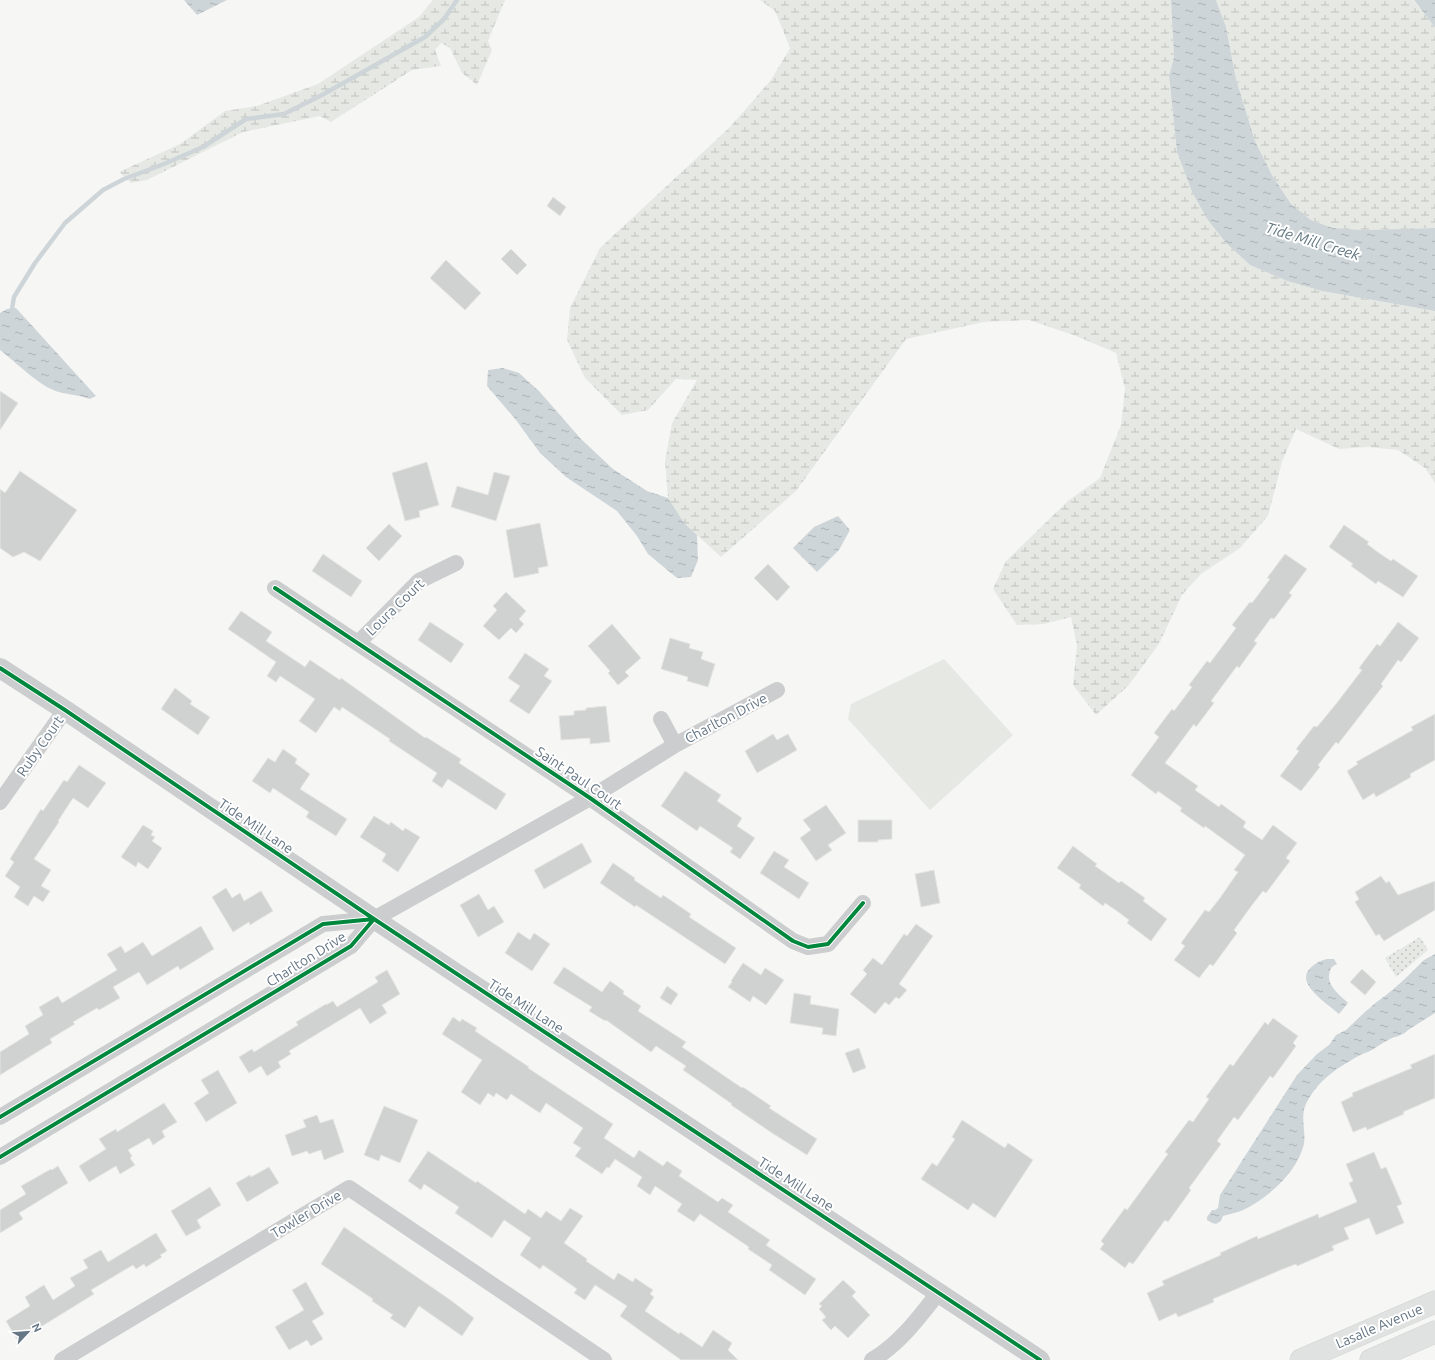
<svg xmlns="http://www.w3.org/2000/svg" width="1435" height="1360" font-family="Ubuntu,sans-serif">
  <defs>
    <pattern id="wetland-marsh" width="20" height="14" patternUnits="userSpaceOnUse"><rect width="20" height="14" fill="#e6e9e3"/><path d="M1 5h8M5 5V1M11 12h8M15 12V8" fill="none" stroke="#bec1be"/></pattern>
    <pattern id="park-dots" width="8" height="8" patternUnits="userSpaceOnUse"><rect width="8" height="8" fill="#e6e9e3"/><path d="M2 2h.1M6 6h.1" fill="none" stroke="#bec1be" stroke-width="1.8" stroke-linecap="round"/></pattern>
    <pattern id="water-ripples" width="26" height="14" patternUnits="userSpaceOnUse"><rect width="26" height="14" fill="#ced5d8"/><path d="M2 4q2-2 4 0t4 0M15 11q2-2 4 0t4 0" fill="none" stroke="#abb1b5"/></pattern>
  </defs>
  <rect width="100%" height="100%" fill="#f6f6f5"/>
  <!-- wetland -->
  <path fill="url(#wetland-marsh)" d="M433,0h72l-17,41 4,9 -15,35 -15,-12 -12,-25 -9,-5 -6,7 6,16 -29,4 -81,52 -11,-6 -77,16 -96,48 -16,3 -12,-11 61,-28 45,-33 32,-5 61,-22 101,-67z
    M760,0h411l3,57 -5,19 8,76 15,40 15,27 19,24 24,22 37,16 35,10 113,20v172l-10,-15 -27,-18 -30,-3 -29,2 -43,-20 -14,33 -14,54 -28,32 -39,26 -19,21 -23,49 -31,42 -32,29 -23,-30 4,-40 -6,-28 -27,7 -27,1 -24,-36 13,-28 63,-61 31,-22 21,-53 4,-36 -9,-36 -40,-17 -47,-16 -45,2 -78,17 -110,152 -75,66 -36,-33 -17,-26 -3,-37 7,-38 25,-43 -21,-1 -28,31 -26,5 -37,-37 -18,-38 3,-32 30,-60 130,-121 41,-47 19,-32 -15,-37z
    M1216,0h197l22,27v201l-72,2 -30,-2 -22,-8 -20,-16 -19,-29 -17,-34 -19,-62 -10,-52z"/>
  <!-- park -->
  <path fill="url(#park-dots)" d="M1420,937l8,13 -32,27 -11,-19z"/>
  <!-- pitch -->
  <path fill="#e6e9e3" d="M944,659l69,76 -83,75 -82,-91 3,-15z"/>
  <!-- water -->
  <path fill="url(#water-ripples)" d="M184,0h43l-30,15z
    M1171,0h45l10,27 10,52 19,62 17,34 19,29 20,16 22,8 30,2 72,-2v83l-113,-20 -35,-10 -37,-16 -24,-22 -19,-24 -15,-27 -15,-40 -8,-76 5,-19z
    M1414,0h21v27l-2,-2z
    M16,308l80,88 -6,3c-12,-5 -27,-4 -39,-10 -14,-6 -38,-29 -51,-39v-37l7,-4z
    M503,368l16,5 20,18 42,48 32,30 34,22 21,7 17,26 12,11 1,25 -7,17 -14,1 -29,-24 -11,-18 -20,-25 -51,-34 -26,-24 -24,-33 -29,-34 1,-16z
    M838,516l12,14 -11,20 -22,22 -24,-24 21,-21z
    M1435,954v59l-27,17c-5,6 -13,6 -20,10 -9,5 -17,12 -26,14 -24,14 -43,24 -56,50 -6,12 0,27 -2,40 -7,29 -37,55 -63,67 -5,2 -12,3 -18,5l-2,5 -5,3 -4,-1 -5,-3v-3l5,-7h3l3,-2 2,-13 77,-120 20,-21 12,-9 7,-10 10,-5 20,-19c5,-3 7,-7 12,-10 17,-12 31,-26 46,-41 3,-2 8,-4 11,-6z
    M1327,959h7l3,5c-4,2 -6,3 -7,7 -5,14 9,23 18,32l-9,11c-10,-9 -41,-28 -31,-43 5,-7 11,-10 19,-12z"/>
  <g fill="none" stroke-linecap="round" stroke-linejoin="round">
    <!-- stream -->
    <path stroke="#ced5d8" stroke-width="4.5" d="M12,309l2,-12 21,-34 30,-40 38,-33 21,-11 40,-15 39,-17 43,-28 38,-5 38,-19 103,-58 19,-18 13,-19"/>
  </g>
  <!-- building -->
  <path fill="#d0d1d1" stroke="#e5e5e4" d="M553,197l13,10 -6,9 -13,-10z
    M511,249l16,16 -10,10 -16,-16z
    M446,260l35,33 -16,17 -35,-32z
    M0,391l18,12 -18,27z
    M427,462l12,43 -20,6 1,6 -15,4 -13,-48z
    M20,471l57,39 -37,51 -16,-9 -11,5 -13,-9v-59l5,4z
    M494,472l16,4 -14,45 -45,-14 6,-21 31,9z
    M540,523l8,43 -10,2 1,5 -25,5 -8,-48z
    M389,524l13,12 -23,25 -13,-13z
    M1344,525l25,17 -2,2 12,9 12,8 2,-2 25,17 -15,21 -25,-16 -2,3 -25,-18 2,-2 -24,-17z
    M323,554l39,27 -11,16 -39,-26z
    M1285,554l22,15 -18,24 3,2 -18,24 -3,-1 -17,23 3,2 -18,25 -2,-2 -26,35 3,2 -18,24 -2,-3 -29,39 33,23 -3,4 24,17 2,-3 25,18 -3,5 19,13 11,-15 24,18 -11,15 4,3 -24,32 -3,-2 -11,14 -18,25 3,3 -24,33 -3,-2 -11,14 -25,-18 11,-14 -4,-3 24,-33 4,2 11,-14 18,-26 -4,-2 11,-15 -40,-29 -1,2 -24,-17 2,-3 -24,-17 -2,3 -25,-19 28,-38 -5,-4 18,-24 2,2 18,-24 -3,-2 18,-24 3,2 26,-35 -4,-3 18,-23 2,1 18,-24 -3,-1z
    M768,564l22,23 -13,14 -23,-23z
    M506,592l20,19 -7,8 5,5 -8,9 -5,-5 -12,12 -16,-14 14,-16 -4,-4z
    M241,611l31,21 -6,9 39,26 5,-7 30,20 1,-2 84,60 1,-1 35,22 -2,4 47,31 -10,16 -48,-31 -6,9 -10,-7 5,-8 -48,-32 1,-2 -48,-32 -2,4 -6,-4 -18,26 -17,-12 16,-22 -35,-23 -4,6 -9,-6 9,-14 -48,-33z
    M430,622l34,22 -13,19 -33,-23z
    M1398,622l21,16 -18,24 -3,-2 -17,24 2,2 -45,58 -2,-2 -18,23 2,2 -19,24 -21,-15 19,-25 -3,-2 18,-23 3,1 19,-23 26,-34 -3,-2 18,-24 3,2z
    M612,624l29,34 -16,14 4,4 -11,9 -10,-12 2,-2 -22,-25z
    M670,638l20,6 -1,4 14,4 -2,7 14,5 -7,23 -21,-6 1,-4 -27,-8z
    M525,653l24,16 -5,7 8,5 -23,33 -20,-13 11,-15 -12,-8z
    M175,688l17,13 -2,3 20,13 -12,18 -37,-26z
    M606,706l4,36 -20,2v-6l-29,2 -2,-24 15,-1v-4l12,-1v-2z
    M1435,714v46l-25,14 1,3 -35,20 -2,-4 -11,7 -16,-29 11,-7 -2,-2 57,-32 -2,-3z
    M773,734l4,6 11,-6 9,16 -40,23 -12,-22z
    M283,749l14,10 -2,4 15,11 -10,15 47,30 -11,17 -30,-19 3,-5 -36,-24 -3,5 -18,-12 16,-23 7,4z
    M79,765l27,18 -18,25 -15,-10 -15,23 1,1 -25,37 17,11 -10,16 9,5 -7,11 -9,-6 -6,10 -14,-9 6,-10 -15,-11 9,-14 -4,-3 31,-50 2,2 21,-31 3,2z
    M685,771l36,24 -4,6 25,17 -5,8 18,12 -15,21 -10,-7 3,-4 -33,-22 -3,5 -36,-25z
    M826,805l20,28 -18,12 4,5 -16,11 -16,-23 11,-8 -8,-10z
    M374,816l15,9 2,-3 12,9 2,-3 15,9 -22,35 -16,-11 4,-7 -26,-17z
    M858,820h34v19l-14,1v2h-20z
    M143,825l10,6 -2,4 4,2 -3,4 10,7 -14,21 -10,-7 -2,5 -15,-10z
    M582,843l10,19 -48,27 -10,-19z
    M1073,846l24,18 -2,2 24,17 2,-2 24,17 -2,3 24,18 -16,22 -24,-18 2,-3 -12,-9 -12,-8 -2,3 -24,-18 2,-3 -24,-17z
    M774,851l15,9 -5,7 25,16 -10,16 -39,-26z
    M613,863l22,15 -1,2 27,18 2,-3 28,19 -2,3 47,31 -11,16 -89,-59 -1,2 -35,-24z
    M934,870l6,33 -19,4 -6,-33z
    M1381,876l5,7 3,-2 9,14 37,-14v29l-51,31 -5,-7 -3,2 -21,-34 4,-3 -4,-7z
    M226,888l6,10 8,-5 4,8 17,-10 12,20 -23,14 -1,-3 -16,10 -21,-35z
    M479,894l9,16 6,-4 10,16 -26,15 -18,-32z
    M916,924l17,12 -34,48 8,6 -8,9 -3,-2 -7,8 -4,-3 -10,12 -25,-20 17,-20 -4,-4 10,-12 9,7 22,-31 3,2z
    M201,926l13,23 -34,21 -2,-4 -31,19 -8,-13 -26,15 7,11 -21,12 -2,-2 -24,14 2,2 -25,15 2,4 -52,32v-23l29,-18 -4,-8 18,-11 -4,-8 19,-11 4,7 55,-33 -10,-16 14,-8 4,7 18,-11 9,14z
    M518,932l12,8 4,-7 16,11 -18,27 -27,-18z
    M743,963l18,12 4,-7 19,12 -18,25 -13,-9 -3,6 -22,-15 4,-5 -1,-1z
    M564,967l38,25 8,-11 14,10 -1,3 18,12 -3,5 48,31 -4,5 60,41 1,-1 16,11 12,8 -2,2 48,31 -10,16 -35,-22 -41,-28 1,-1 -49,-34 3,-4 -30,-20 -5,6 -45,-32 -1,1 -16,-10 3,-4 -39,-24z
    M1362,969l14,13 -11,13 -15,-13z
    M387,970l13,24 -18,11 5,8 -17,11 -10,-16 -71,43 2,3 -13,8 3,5 -14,9 -6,-10 -12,7 -10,-16 13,-8 2,3 44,-27 -2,-3 30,-18v1l7,-4 4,6 41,-25 -3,-5z
    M667,986l11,8 -7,11 -11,-7z
    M794,993l17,3 -1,8 29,5 -3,27 -14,-2 1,-6 -33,-5z
    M453,1017l7,5 2,-3 15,9 -2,3 54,36 -1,1 85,56 -9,14 30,20 5,-8 24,16 4,-5 15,10 -3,5 39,26 4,-4 11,7 -5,7 42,28 -4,5 50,34 -11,16 -36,-25 3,-5 -24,-16 1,-2 -49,-33 -6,8 -17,-11 5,-7 -27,-18 -5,9 -13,-9 5,-9 -27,-18 -6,9 -2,-1 -5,7 -27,-18 6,-8 -8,-5 10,-15 -37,-25 -6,10 -29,-19 -4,6 -11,-7 -2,4 -6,-4 -8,12 -19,-13 21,-32 -40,-26z
    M1273,1018l25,18 -5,7 3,3 -23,32 -3,-2 -32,44 -4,-3 -17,24 4,3 -32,44 2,2 -23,32 -3,-2 -32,44 -4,-2 -4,6 -25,-19 4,-5 -3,-3 24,-33 2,2 41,-56 -3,-2 24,-32 4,2 16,-23 -3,-2 24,-33 3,2 32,-44 3,3z
    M859,1048l7,20 -13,5 -8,-20z
    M1435,1054v44l-32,14 1,2 -37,16 -1,-3 -13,5 -12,-30 12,-6 -1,-3 60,-25 -2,-3z
    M218,1070l19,33 -31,19 -12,-19 15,-10 -8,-13z
    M164,1103l13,19 -15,9 3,6 -12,8 -4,-7 -21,12 4,6 -2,2 5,7 -15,9 -4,-8 -27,16 -10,-16 27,-17 -7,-10 17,-10 1,3z
    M384,1106l34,14 -18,43 -19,-8 -2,6 -15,-6z
    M317,1115l3,8 13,-4 11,33 -20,8 -3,-10 -12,4 -2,-3 -15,5 -7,-21 21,-8 -3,-7z
    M962,1120l43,28 3,-5 25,17 -38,58 -22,-15 -5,7 -47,-31 11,-16 5,3 18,-27 -3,-2z
    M428,1151l48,32 1,-2 48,33 3,-5 13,9 5,-7 15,10 9,-13 13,8 -19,27 23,16 -1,2 28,19 4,-7 15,9 2,-4 18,12 -3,4 4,3 -9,14 34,23 1,-2 22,15 11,-17 19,13 -4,7 10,10h-57l-61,-44 7,-10 -32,-21 -10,15 -11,-7 3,-4 -34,-24 -3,4 -20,-14 11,-17 -27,-18 -12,18 -37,-25 4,-6 -35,-23 -3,6 -13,-9z
    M1374,1152l7,17 5,-2 16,37 -5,2 7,17 -28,12 -7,-17 -25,10 5,11 -17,7 2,4 -37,16 -1,-2 -13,5 -70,30 1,3 -36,15 -2,-4 -17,8 -12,-28 17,-8 -2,-4 59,-26 -1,-2 37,-17 1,3 60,-25 1,4 38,-16 -8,-19 4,-2 -7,-17z
    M58,1166l10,17 -49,30 4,6 -23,14v-23l26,-16 -5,-8 30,-17 1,1z
    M269,1167l10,16 -32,19 -11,-19 14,-8 1,2z
    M210,1187l11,18 -24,15 4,8 -15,8 -15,-25z
    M344,1227l105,72 25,19 -12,18 -43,-30 -14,22 -15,-10 3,-3 -21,-14 1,-2 -52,-35z
    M156,1233l11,18 -7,4 2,2 -16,10 -2,-3 -8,5 -3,-4 -42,25 3,4 -76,47 -12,-20 24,-15 -5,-9 19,-12 9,15 22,-14 -5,-8 18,-10 -5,-8 18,-10 7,12z
    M843,1280l13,12 -4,4 18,19 -22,23 -13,-12 -4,4 -9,-10 4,-3 -7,-8 3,-3 -3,-2z
    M306,1282l18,32 -12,7 11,18 -12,7 -4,-6 -18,10 -14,-23 29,-17 -12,-20z"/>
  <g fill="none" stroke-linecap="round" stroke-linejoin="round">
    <!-- secondary casing -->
    <g stroke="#d2d4d4" stroke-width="23">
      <path id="secondary" d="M1301,1360l134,-58
        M1371,1360l64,-28"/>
    </g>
    <!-- minor -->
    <path stroke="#cccdce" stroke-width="16" d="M275,588l315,210 203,143 15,6 20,-3 35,-41
      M358,643l61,-62 37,-18
      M661,719l14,26
      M0,802l65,-92
      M0,1117l323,-193 51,-5
      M0,1157l351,-211 23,-27 216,-121 85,-53 102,-55
      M62,1360l287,-172 255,172
      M872,1360c28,-16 47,-43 67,-68"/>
    <!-- tertiary -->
    <path stroke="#cccdce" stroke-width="20" d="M0,668l65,42 309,209 666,441"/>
    <!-- secondary -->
    <use href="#secondary" stroke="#e0e1e1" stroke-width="22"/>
    <!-- cycleway casing -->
    <g stroke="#fff" stroke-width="6">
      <path id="cycleway" d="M275,588l315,210 203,143 15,6 20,-3 35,-41
        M0,668l65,42 309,209 666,441
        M0,1117l323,-193 51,-5
        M0,1157l351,-211 23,-27"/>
    </g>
    <!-- cycleway -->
    <use href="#cycleway" stroke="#00873e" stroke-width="4"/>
  </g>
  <g text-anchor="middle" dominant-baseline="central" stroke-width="4" stroke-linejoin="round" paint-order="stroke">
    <!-- street labels -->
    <g font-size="14" fill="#657685" stroke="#fff">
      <text transform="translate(395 607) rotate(-44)">Loura Court</text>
      <text transform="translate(726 718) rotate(-28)">Charlton Drive</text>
      <text transform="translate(40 746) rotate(-55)">Ruby Court</text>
      <text transform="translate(579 778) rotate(34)">Saint Paul Court</text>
      <text transform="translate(256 826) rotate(34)">Tide Mill Lane</text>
      <text transform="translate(306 959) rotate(-32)">Charlton Drive</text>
      <text transform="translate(526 1006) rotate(33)">Tide Mill Lane</text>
      <text transform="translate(796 1184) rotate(33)">Tide Mill Lane</text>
      <text transform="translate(306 1214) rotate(-31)">Towler Drive</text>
      <text transform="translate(1379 1326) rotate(-23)">Lasalle Avenue</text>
    </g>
    <!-- water labels -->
    <g font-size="15" font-style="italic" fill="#617781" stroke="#fff">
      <text transform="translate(1313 241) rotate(17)">Tide Mill Creek</text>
    </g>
  </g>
  <!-- north arrow -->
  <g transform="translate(28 1332) rotate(64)" stroke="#ffffff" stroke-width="3" paint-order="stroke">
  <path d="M0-3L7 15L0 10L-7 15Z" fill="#657685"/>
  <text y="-6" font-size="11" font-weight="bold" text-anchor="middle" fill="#657685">N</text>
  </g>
</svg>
